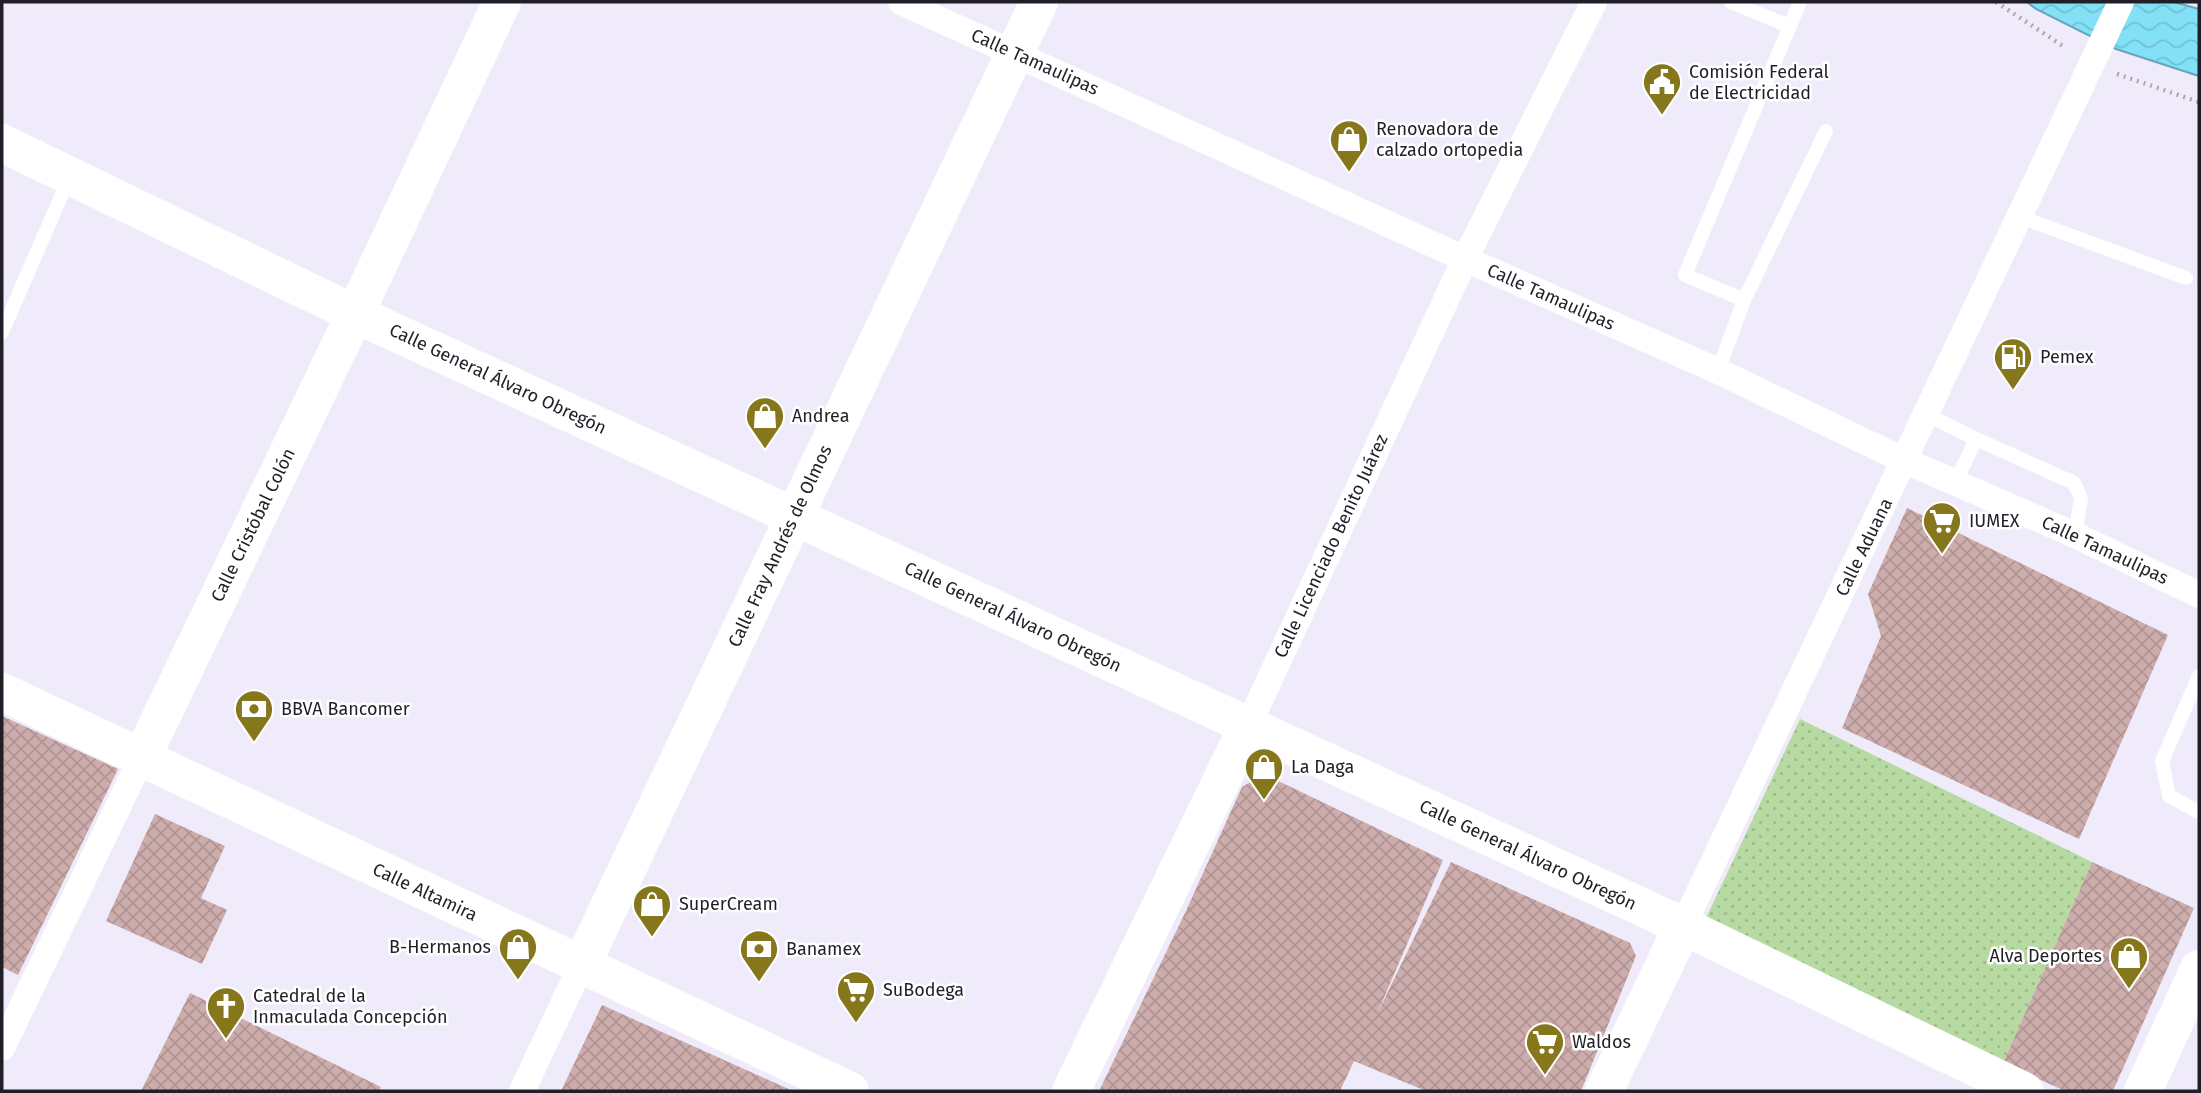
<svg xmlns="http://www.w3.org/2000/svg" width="2201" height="1093" font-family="'Fira Sans',sans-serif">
  <defs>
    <pattern id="grass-dots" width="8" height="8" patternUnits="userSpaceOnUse" patternTransform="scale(1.75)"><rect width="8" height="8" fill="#b6daa1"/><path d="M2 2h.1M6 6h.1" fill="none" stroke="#9cbb8b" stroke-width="1.8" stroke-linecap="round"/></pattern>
    <pattern id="water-waves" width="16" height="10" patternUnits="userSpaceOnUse" patternTransform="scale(1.75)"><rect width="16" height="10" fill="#83e1f7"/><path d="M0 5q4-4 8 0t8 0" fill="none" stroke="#71c1d4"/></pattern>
    <pattern id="building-cross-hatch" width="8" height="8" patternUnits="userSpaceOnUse" patternTransform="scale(1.75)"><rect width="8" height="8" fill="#cdadac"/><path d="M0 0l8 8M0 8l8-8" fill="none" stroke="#b09494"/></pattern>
  </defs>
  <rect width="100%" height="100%" fill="#f0ebfb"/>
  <!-- grass -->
  <path fill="url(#grass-dots)" d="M1800,719l292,143 -89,201 -297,-145z"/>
  <!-- water -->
  <path fill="url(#water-waves)" stroke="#66a6b9" stroke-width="2" d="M2027,2h147l25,7v67l-83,-27 -80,-40z"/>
  <!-- building -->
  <path fill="url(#building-cross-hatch)" d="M1907,508l261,127 -89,204 -237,-111 39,-92 -13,-42z
    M2,716l116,53 -100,206 -16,-8z
    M1264,774l179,86 -66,154 74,-152 179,81 6,13 -55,135h-155l-72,-30 -14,30h-241l86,-178 57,-126z
    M155,814l70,32 -24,52 26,12 -25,54 -96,-43z
    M2092,862l102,46 -81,183h-48l-62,-28z
    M190,993l191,94 -2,4h-238z
    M602,1005l191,86h-232z"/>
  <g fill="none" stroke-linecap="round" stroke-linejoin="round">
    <!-- path -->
    <path stroke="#aca7b5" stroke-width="4.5" stroke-dasharray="2 5" stroke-linecap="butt" d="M1996,2l70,46
      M2117,74l82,28"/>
    <!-- lane -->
    <path stroke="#fff" stroke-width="14" d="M1731,2l58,24
      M2018,216l168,62
      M1744,300l-59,-25 115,-273
      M2,332l68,-156
      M1718,371l26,-71 82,-169
      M1926,414l50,25
      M1955,483l21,-44 98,44 7,15 -6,37
      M2199,676l-37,85 7,35 30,16"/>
    <!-- street -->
    <path stroke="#fff" stroke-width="26" d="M901,2l564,257 253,112 183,88 174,76 124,60
      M1248,726l217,-467 129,-257
      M1683,926l438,-924
      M2,1048l139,-289
      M522,1091l59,-125"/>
    <!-- secondary -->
    <path stroke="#fff" stroke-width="38" d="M2,143l353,171 1328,612 341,165
      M2,692l848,399
      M141,759l214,-445 147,-312
      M581,966l458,-964
      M1071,1091l177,-365
      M1604,1091l79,-165
      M2143,1091l56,-122"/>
  </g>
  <!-- icons -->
  <defs>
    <g id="civic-pin" transform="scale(2.0125)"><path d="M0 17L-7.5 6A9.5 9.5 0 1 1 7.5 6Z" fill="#86771c" stroke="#fff"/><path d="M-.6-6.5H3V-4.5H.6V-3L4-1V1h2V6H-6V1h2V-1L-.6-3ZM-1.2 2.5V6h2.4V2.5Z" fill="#fff"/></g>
    <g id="shop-pin" transform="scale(2.0125)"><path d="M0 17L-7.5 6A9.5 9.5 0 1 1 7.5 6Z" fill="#86771c" stroke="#fff"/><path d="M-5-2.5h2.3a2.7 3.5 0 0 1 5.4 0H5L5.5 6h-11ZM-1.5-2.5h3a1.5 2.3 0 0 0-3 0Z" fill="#fff"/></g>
    <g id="fuel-pin" transform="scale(2.0125)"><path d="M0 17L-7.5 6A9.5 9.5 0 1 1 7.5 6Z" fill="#86771c" stroke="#fff"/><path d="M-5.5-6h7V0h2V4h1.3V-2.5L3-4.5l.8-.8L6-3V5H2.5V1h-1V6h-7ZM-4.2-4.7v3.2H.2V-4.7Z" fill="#fff"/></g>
    <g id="supermarket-pin" transform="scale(2.0125)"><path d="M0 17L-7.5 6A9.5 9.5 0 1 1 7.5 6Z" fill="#86771c" stroke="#fff"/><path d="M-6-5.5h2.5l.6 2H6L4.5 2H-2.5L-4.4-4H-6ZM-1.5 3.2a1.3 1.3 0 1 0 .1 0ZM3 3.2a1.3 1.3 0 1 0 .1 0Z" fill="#fff"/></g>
    <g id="bank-pin" transform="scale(2.0125)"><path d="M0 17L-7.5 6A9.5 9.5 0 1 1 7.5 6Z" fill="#86771c" stroke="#fff"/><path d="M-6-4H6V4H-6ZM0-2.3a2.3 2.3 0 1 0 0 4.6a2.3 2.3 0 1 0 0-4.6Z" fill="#fff"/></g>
    <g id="church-pin" transform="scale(2.0125)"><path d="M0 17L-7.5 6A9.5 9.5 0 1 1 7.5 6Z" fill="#86771c" stroke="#fff"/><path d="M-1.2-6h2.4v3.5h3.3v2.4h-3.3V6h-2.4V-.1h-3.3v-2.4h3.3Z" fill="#fff"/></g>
  </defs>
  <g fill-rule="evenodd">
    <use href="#civic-pin" x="1662" y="82"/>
    <use href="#shop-pin" x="1349" y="139"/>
    <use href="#fuel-pin" x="2013" y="357"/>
    <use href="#shop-pin" x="765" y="416"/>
    <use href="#supermarket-pin" x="1942" y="521"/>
    <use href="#bank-pin" x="254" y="709"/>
    <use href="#shop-pin" x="1264" y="767"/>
    <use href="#shop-pin" x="652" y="904"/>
    <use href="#shop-pin" x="518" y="947"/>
    <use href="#bank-pin" x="759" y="949"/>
    <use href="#shop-pin" x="2129" y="956"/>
    <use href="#supermarket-pin" x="856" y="990"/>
    <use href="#church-pin" x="226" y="1006"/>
    <use href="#supermarket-pin" x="1545" y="1042"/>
  </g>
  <g text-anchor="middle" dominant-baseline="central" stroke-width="5" stroke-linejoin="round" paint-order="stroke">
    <!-- street labels -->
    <g font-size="18" fill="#211e27" stroke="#fff">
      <text transform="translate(1035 62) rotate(24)">Calle Tamaulipas</text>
      <text transform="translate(1551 297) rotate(24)">Calle Tamaulipas</text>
      <text transform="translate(498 379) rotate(25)">Calle General Álvaro Obregón</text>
      <text transform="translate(253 525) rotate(-64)">Calle Cristóbal Colón</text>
      <text transform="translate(780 546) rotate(-65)">Calle Fray Andrés de Olmos</text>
      <text transform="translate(1331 546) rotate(-65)">Calle Licenciado Benito Juárez</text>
      <text transform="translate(1864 547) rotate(-64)">Calle Aduana</text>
      <text transform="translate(2105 550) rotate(25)">Calle Tamaulipas</text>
      <text transform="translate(1013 617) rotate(25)">Calle General Álvaro Obregón</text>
      <text transform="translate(1528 855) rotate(25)">Calle General Álvaro Obregón</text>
      <text transform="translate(425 892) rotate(25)">Calle Altamira</text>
    </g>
    <!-- poi labels -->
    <g font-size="18" fill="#211e27" stroke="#fff" text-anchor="start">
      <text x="1689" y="72">Comisión Federal<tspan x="1689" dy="21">de Electricidad</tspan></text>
      <text x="1376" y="129">Renovadora de<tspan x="1376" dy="21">calzado ortopedia</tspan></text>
      <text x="2040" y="357">Pemex</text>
      <text x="792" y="416">Andrea</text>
      <text x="1969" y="521">IUMEX</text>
      <text x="281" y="709">BBVA Bancomer</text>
      <text x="1291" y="767">La Daga</text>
      <text x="679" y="904">SuperCream</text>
      <text x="491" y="947" text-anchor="end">B-Hermanos</text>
      <text x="786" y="949">Banamex</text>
      <text x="2102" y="956" text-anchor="end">Alva Deportes</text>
      <text x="883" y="990">SuBodega</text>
      <text x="253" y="996">Catedral de la<tspan x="253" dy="21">Inmaculada Concepción</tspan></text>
      <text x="1572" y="1042">Waldos</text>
    </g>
  </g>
  <!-- border -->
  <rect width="2201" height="1093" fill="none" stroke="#211e27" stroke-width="7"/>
</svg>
